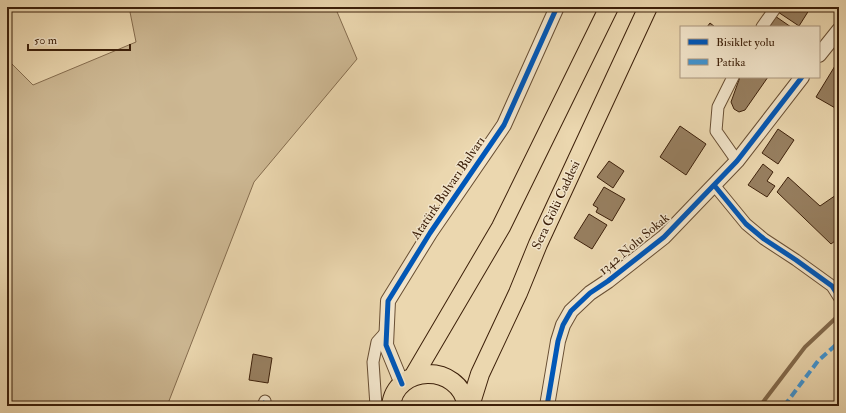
<svg xmlns="http://www.w3.org/2000/svg" width="846" height="413" font-family="'IM FELL Double Pica',serif">
  <rect width="100%" height="100%" fill="#ebd7af"/>
  <filter id="stains"><feTurbulence type="fractalNoise" baseFrequency=".005" numOctaves="4"/><feColorMatrix values="0 0 0 0 .2 0 0 0 0 .09 0 0 0 0 .02 0 0 0 .5 -.17"/></filter>
  <radialGradient id="worn" r=".72"><stop offset=".6" stop-color="#630" stop-opacity="0"/><stop offset="1" stop-color="#630" stop-opacity=".3"/></radialGradient>
  <!-- green -->
  <path fill="#cdb893" stroke="#856c4e" d="M129,7h206l22,52 -103,123 -87,224h-160v-347l26,26 103,-43z"/>
  <g fill="none" stroke-linecap="round" stroke-linejoin="round">
    <!-- stream -->
    <path stroke="#82694b" stroke-width="4" d="M760,406l45,-59 34,-32"/>
  </g>
  <!-- building -->
  <path fill="#977f60" stroke="#3d200a" d="M781,7h30l-12,19 -21,-14z
    M775,16l16,11h-23z
    M710,23l5,4h-8z
    M838,61l1,45 -2,3 -21,-12z
    M740,77h28l-23,33 -6,2 -5,-3 -3,-7z
    M680,126l26,18 -20,31 -26,-18z
    M778,129l16,11 -16,24 -16,-11z
    M609,161l15,10 -11,17 -16,-11z
    M763,164l10,8 -6,9 8,5 -8,11 -19,-12z
    M788,177l32,29 19,-13v45l-8,6 -54,-52z
    M604,187l21,12 -13,22 -16,-9 2,-4 -5,-3z
    M589,214l18,11 -15,24 -18,-11z
    M253,354l19,4 -4,25 -19,-3z"/>
  <g fill="none" stroke-linecap="round" stroke-linejoin="round">
    <!-- minor casing -->
    <g stroke="#684e33" stroke-width="13">
      <path id="minor" d="M762,27l14,-20
        M733,77l-15,30 -2,24 21,30
        M714,185l32,39 18,15 32,21 36,26 7,11
        M263,406l2,-5
        M376,406l-3,-44 4,-20 9,-10"/>
    </g>
    <!-- tertiary casing -->
    <g stroke="#684e33" stroke-width="16">
      <path id="tertiary" d="M819,55l20,-25
        M402,384l-16,-39 2,-44 42,-68 74,-108 53,-118
        M547,406l11,-65 5,-16 8,-14 19,-18 18,-12 56,-44 73,-76 65,-84"/>
    </g>
    <!-- primary casing -->
    <g stroke="#3d200a" stroke-width="20">
      <path id="primary" d="M413,377l88,-150 108,-220
        M391,406c4,-41 68,-44 76,0
        M470,406l10,-32 38,-81 20,-49 110,-237"/>
    </g>
    <!-- minor -->
    <use href="#minor" stroke="#f2e5cb" stroke-width="11"/>
    <!-- tertiary -->
    <use href="#tertiary" stroke="#f2e5cb" stroke-width="14"/>
    <!-- primary -->
    <use href="#primary" stroke="#ebd7af" stroke-width="18"/>
    <!-- quiet -->
    <path stroke="#3f94d2" stroke-width="4" stroke-dasharray="8 4" stroke-linecap="butt" d="M7,53v12
      M263,406l2,-5
      M784,406l34,-45 21,-19"/>
    <!-- cycleway casing -->
    <g stroke="#f2e5cb" stroke-width="8">
      <path id="cycleway" d="M714,185l32,39 18,15 32,21 36,26 7,11
        M402,384l-16,-39 2,-44 42,-68 74,-108 53,-118
        M547,406l11,-65 5,-16 8,-14 19,-18 18,-12 56,-44 73,-76 65,-84"/>
    </g>
    <!-- cycleway -->
    <use href="#cycleway" stroke="#0057b8" stroke-width="5"/>
  </g>
  <g text-anchor="middle" dominant-baseline="central" stroke-width="3" stroke-linejoin="round" paint-order="stroke">
    <!-- street labels -->
    <g font-size="13" fill="#3d200a" stroke="#f2e5cb">
      <text transform="translate(448 188) rotate(-56)">Atatürk Bulvarı Bulvarı</text>
      <text transform="translate(556 205) rotate(-65)">Sera Gölü Caddesi</text>
      <text transform="translate(634 244) rotate(-40)">1342 Nolu Sokak</text>
    </g>
  </g>
  <!-- margin -->
  <rect width="846" height="413" fill="none" stroke="#ebd7af" stroke-width="24"/>
  <rect x="8" y="8" width="830" height="397" fill="none" stroke="#3d200a" stroke-width="2"/>
  <rect x="12" y="12" width="822" height="389" fill="none" stroke="#3d200a"/>
  <!-- legend -->
  <rect x="680" y="26" width="140" height="52" fill="#f2e5cb" stroke="#aa967e"/>
  <rect x="688" y="39" width="20" height="6" fill="#0057b8" stroke="#aa967e"/>
  <text x="716" y="46" font-size="12" fill="#3d200a">Bisiklet yolu</text>
  <rect x="688" y="59" width="20" height="6" fill="#3f94d2" stroke="#aa967e"/>
  <text x="716" y="66" font-size="12" fill="#3d200a">Patika</text>
  <!-- scale -->
  <path d="M28 44v6h102v-6" fill="none" stroke="#3d200a" stroke-width="2"/>
  <text x="34" y="44" font-size="12" fill="#3d200a" stroke="#f2e5cb" stroke-width="3" paint-order="stroke">50 m</text>
  <rect width="100%" height="100%" filter="url(#stains)"/>
  <rect width="100%" height="100%" fill="url(#worn)"/>
</svg>
